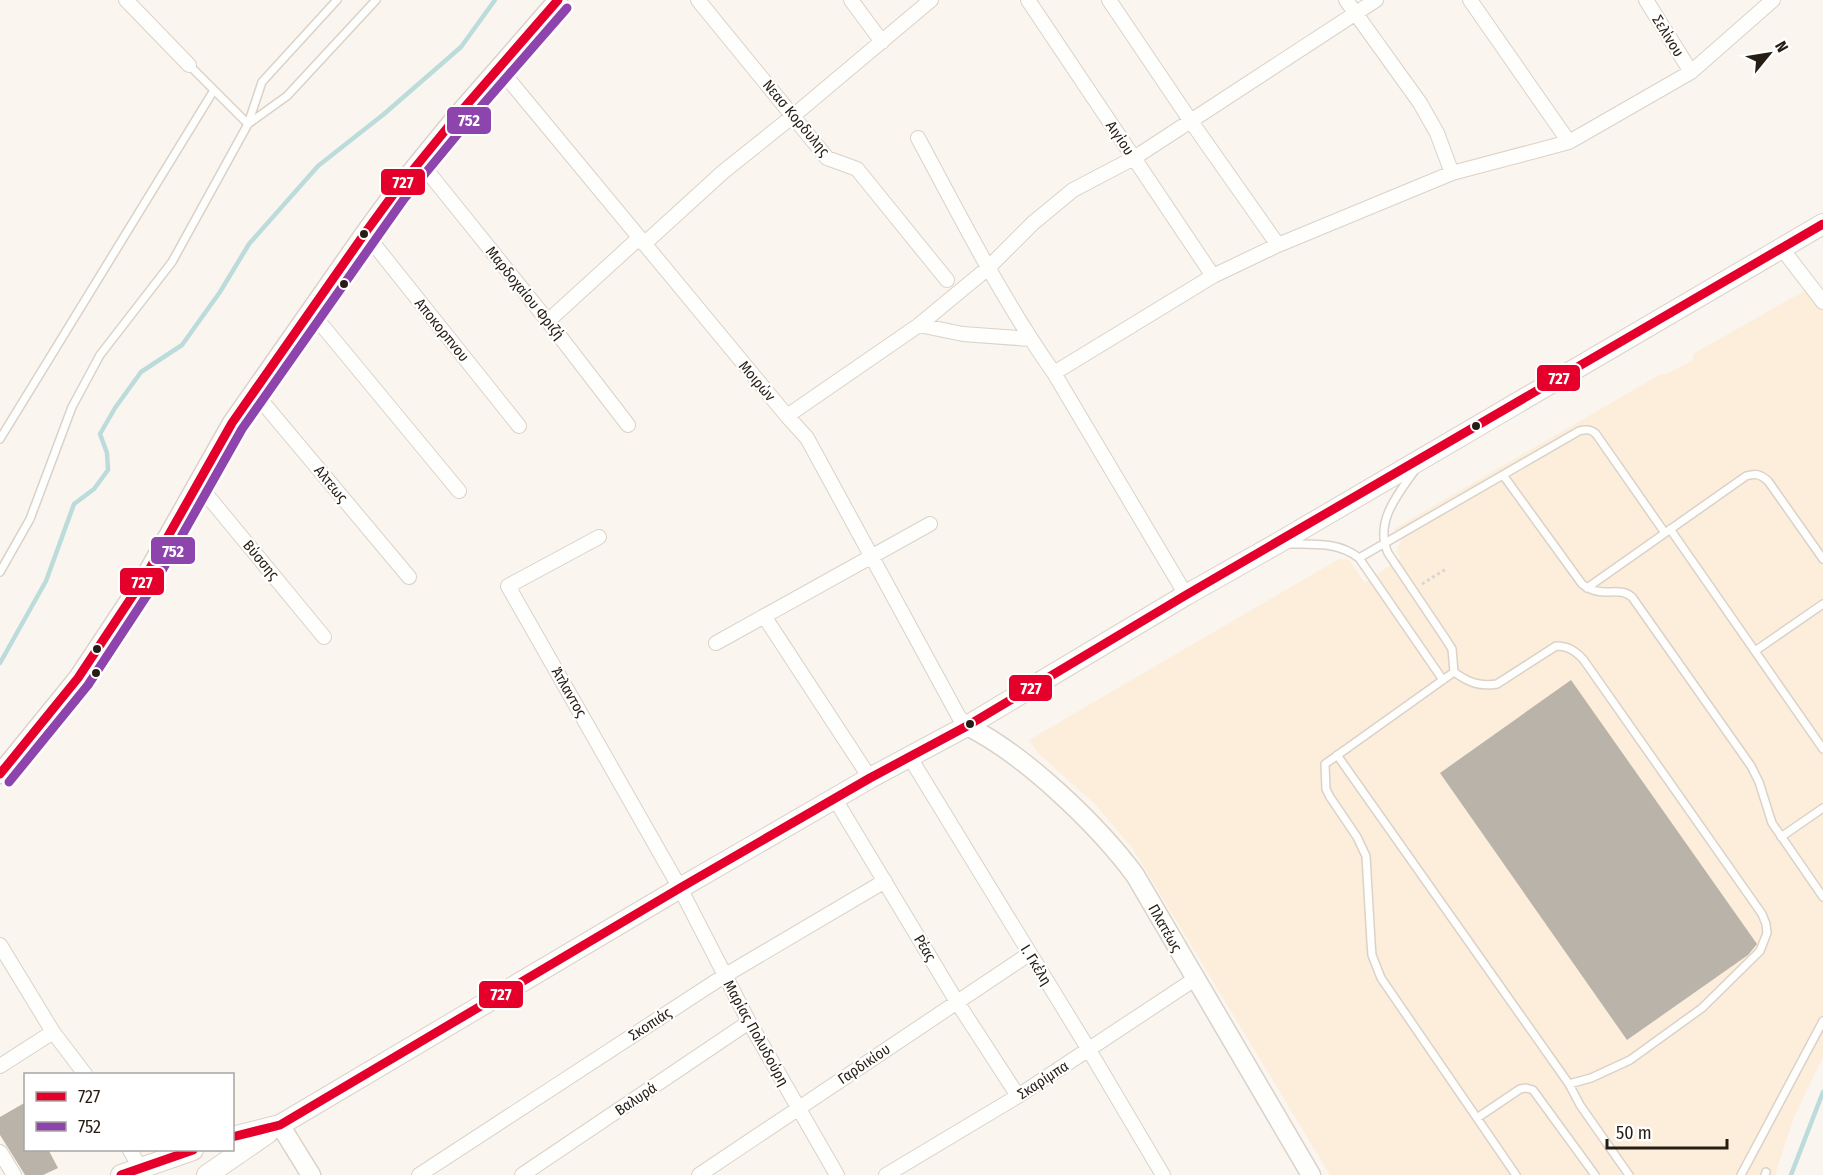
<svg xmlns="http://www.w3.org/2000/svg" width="1823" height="1175" font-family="'Fira Sans Condensed',sans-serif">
  <rect width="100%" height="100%" fill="#faf5ee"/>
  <!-- built -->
  <path fill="#fceedb" d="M1813,286l10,14v757l-29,60 -19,58h-445l-197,-326 -38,-45 -57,-51 -9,-13 310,-181 10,1 16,23 36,-25 -5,-7 5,-10 -7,-12 267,-155h6l26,-14v-6z"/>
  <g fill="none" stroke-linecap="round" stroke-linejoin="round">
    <!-- stream -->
    <path stroke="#bcdcdc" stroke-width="4.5" d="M0,663l46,-82 28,-77 20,-15 14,-19 -1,-17 -7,-19 15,-26 26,-36 41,-27 38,-53 29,-48 69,-78 66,-52 77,-67 34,-47
      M1791,1175l32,-83"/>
  </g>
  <!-- building -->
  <path fill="#bab3aa" d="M1571,680l186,264 -9,11 -121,85 -187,-267z
    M26,1102v47h22l10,19 -15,7h-18l-25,-40v-18z"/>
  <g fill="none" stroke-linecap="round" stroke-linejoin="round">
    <!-- service casing -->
    <g stroke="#dad2c9" stroke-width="10">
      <path id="service" d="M189,65l59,59
        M248,124l39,-28 89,-96
        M0,439l214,-349
        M1415,470c-17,24 -41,52 -27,83l57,85 7,11 2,23
        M1503,475l79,109c21,16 36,1 50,13l119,169 8,16 13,41 51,74
        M1670,529l153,220
        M1289,544c25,0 50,-2 70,14l84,122
        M1359,558l220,-127c7,-2 12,-2 17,3l69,99
        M0,572l30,-53 42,-112 28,-52 72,-93 76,-138 14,-42 75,-82
        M1587,588l159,-112c10,-3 14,-2 22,5l55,78
        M1755,651l68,-47
        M1454,672c14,10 25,15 43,12l59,-38c12,0 18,4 27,13l179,255 4,10 1,9 -7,18 -58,57 -72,52 -39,18 -22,6
        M1454,672l-129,92 1,25 4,8 27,40 9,19 5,86 1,13 9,23 135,197
        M1337,755l232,329 11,21 49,70
        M1781,837l42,-29
        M1477,1118l43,-29 6,-1 7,2 62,85
        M1741,1175l82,-154
        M1765,1175l1,-3"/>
    </g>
    <!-- minor casing -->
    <g stroke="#dad2c9" stroke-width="16">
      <path id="minor" d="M126,0l63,65
        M698,0l129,158 30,11 90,111
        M851,0l31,42
        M1028,0l185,276
        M1109,0l81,120 88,125
        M1346,0l74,103 17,30 15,40
        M1470,0l99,142
        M1646,0l45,72
        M499,68l288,348 20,22 152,279 8,9
        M918,138c43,80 84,161 136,235l132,222
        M420,162l128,159 80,104
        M365,233l154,193
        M644,244l79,-72 70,-56 138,-116
        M1783,250l40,52
        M311,312l148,179
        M548,321l91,-83
        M919,325l69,-57 45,-45 40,-33 61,-32 242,-158
        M1054,373l159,-97 65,-31 174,-72 117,-31 122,-70 82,-72
        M254,392l155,185
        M787,416l132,-91 44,9 67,5
        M197,483l127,154
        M599,537l-91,49 172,302 69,134 88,153
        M764,616l106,162
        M716,643l214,-119
        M909,756l180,294 74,125
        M835,799l122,203 61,94
        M0,945l53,87 32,42
        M0,1066l53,-34
        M130,1150l10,18
        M0,1152l14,23
        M419,1175l305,-199 161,-95
        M522,1175l227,-153
        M699,1175l330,-221
        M886,1175l132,-79 177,-117"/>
    </g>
    <!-- tertiary casing -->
    <g stroke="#dad2c9" stroke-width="21">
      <path id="tertiary" d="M967,726c57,28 130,98 168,149l176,300
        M0,774l78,-96 67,-101 87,-154 133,-190 30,-41 62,-76 101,-116
        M280,1125l31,50"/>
    </g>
    <!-- secondary casing -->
    <g stroke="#dad2c9" stroke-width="22">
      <path id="secondary" d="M232,1137l48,-12 400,-237 190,-110 97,-52 219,-131 92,-52 545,-319
        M121,1175l72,-25
        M207,1175l61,-42"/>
    </g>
    <!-- path -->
    <path stroke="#d8d6d4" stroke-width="3" stroke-dasharray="3 3" stroke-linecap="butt" d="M1422,584l24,-15"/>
    <!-- service -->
    <use href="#service" stroke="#fefefc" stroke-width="7"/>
    <!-- minor -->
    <use href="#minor" stroke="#fefefc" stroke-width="14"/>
    <!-- tertiary -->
    <use href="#tertiary" stroke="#fefefc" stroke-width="18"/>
    <!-- secondary -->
    <use href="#secondary" stroke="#fefefc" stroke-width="20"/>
    <!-- bus-1 casing -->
    <g stroke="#fff" stroke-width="14">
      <path id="bus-1" d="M0,774l78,-96 67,-101 87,-154 133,-190 30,-41 62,-76 101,-116
        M232,1137l48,-12 400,-237 190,-110 97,-52 219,-131 637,-371
        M121,1175l72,-25"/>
    </g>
    <!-- bus-2 casing -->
    <g stroke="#fff" stroke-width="14">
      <path id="bus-2" d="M9,782l79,-97 67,-102 87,-154 133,-189 29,-41 62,-75 101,-116"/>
    </g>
    <!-- bus-1 -->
    <use href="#bus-1" stroke="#e4002b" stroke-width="9"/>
    <!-- bus-2 -->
    <use href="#bus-2" stroke="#8e44ad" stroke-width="9"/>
  </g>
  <!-- markers -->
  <g fill="#261e14" stroke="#fff" stroke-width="2">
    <circle cx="364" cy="234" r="5"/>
    <circle cx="344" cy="284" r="5"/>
    <circle cx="1476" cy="426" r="5"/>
    <circle cx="97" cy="649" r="5"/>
    <circle cx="96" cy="673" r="5"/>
    <circle cx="970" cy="724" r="5"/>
  </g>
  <g text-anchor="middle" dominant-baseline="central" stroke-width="4.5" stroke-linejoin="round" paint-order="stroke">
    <!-- street labels -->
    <g font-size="15" fill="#261e14" stroke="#fff">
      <text transform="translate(1668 36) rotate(58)">Σελίνου</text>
      <text transform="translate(796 118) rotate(50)">Νεασ Κορδυλης</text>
      <text transform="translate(1120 138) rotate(56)">Αιγίου</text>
      <text transform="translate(525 293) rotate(51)">Μαρδοχαίου Φριζή</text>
      <text transform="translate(442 330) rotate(51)">Αποκορπνου</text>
      <text transform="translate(757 381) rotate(50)">Μοιρών</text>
      <text transform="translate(331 484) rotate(50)">Αλτεως</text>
      <text transform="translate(261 560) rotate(50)">Βύσσης</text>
      <text transform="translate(569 692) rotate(60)">Άτλαντος</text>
      <text transform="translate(1165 928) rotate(60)">Πλατέως</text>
      <text transform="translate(925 948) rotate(59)">Ρέας</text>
      <text transform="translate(1036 965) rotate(58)">Ι. Γκέλη</text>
      <text transform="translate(650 1024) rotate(-33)">Σκοπιάς</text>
      <text transform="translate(756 1033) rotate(61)">Μαρίας Πολυδούρη</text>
      <text transform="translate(864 1064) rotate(-34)">Γαρδικίου</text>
      <text transform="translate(1043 1080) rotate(-33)">Σκαρίμπα</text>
      <text transform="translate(636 1099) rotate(-34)">Βαλυρά</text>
    </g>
  </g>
  <g stroke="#fff" stroke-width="2">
    <rect x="446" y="106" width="46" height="29" rx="6" fill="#8e44ad"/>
    <rect x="380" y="168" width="46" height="28" rx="6" fill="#e4002b"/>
    <rect x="1536" y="364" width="45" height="28" rx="6" fill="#e4002b"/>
    <rect x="150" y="536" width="46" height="29" rx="6" fill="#8e44ad"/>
    <rect x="119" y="567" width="46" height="29" rx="6" fill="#e4002b"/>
    <rect x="1008" y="674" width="45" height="28" rx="6" fill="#e4002b"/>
    <rect x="478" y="980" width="46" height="29" rx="6" fill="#e4002b"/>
  </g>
  <g font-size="16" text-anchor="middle" font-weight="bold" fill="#fff">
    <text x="469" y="126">752</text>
    <text x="403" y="188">727</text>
    <text x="1559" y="384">727</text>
    <text x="173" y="557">752</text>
    <text x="142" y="588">727</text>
    <text x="1031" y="694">727</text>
    <text x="501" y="1000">727</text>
  </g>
  <!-- legend -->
  <rect x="24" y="1073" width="210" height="78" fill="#ffffff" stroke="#a8a5a1" stroke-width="1.5"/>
  <rect x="36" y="1092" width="30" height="9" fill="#e4002b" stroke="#a8a5a1" stroke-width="1.5"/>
  <text x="78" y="1103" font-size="18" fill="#261e14">727</text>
  <rect x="36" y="1122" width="30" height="9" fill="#8e44ad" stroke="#a8a5a1" stroke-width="1.5"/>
  <text x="78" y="1133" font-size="18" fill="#261e14">752</text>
  <!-- north arrow -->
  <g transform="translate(1769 54) rotate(60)" stroke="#ffffff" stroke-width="4.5" paint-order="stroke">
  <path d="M0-4.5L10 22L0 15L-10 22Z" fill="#261e14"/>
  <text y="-9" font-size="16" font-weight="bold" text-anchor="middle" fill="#261e14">N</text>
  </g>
  <!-- scale -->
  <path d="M1607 1139v9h120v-9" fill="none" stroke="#261e14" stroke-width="3"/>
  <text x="1616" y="1139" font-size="18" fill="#261e14" stroke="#ffffff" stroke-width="4.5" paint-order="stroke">50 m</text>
</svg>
